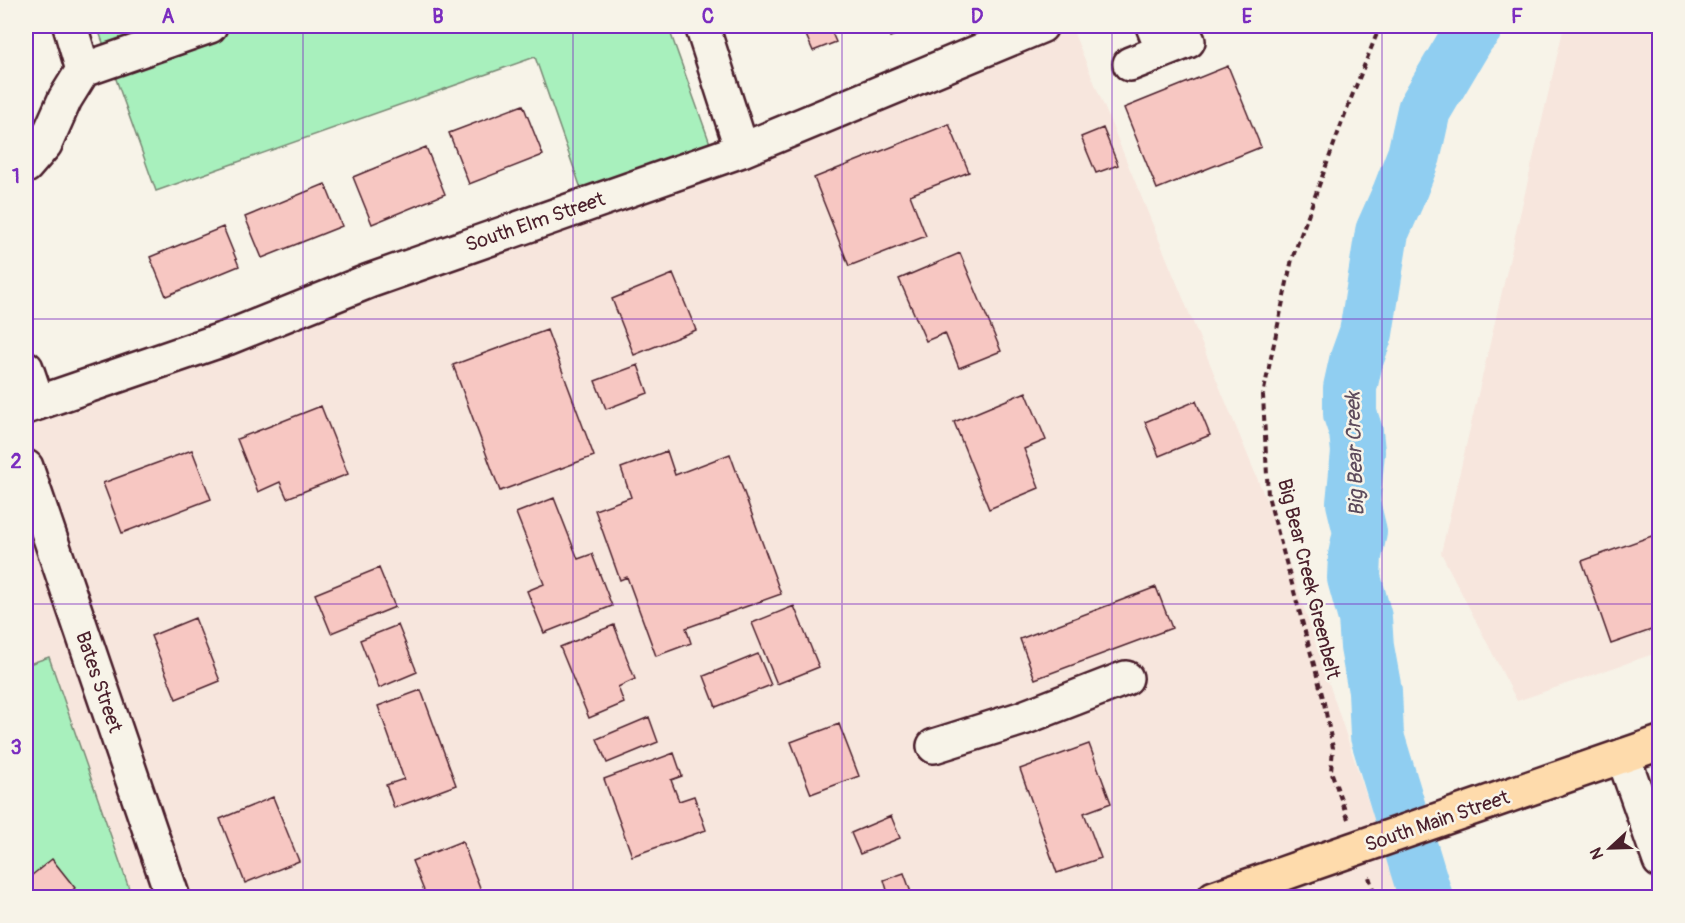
<svg xmlns="http://www.w3.org/2000/svg" width="1685" height="923" font-family="Pangolin,sans-serif">
  <rect width="100%" height="100%" fill="#f7f3e8"/>
  <filter id="ink" filterUnits="userSpaceOnUse"><feTurbulence type="fractalNoise" baseFrequency=".0167" numOctaves="2"/><feDisplacementMap in="SourceGraphic" scale="12" xChannelSelector="R" yChannelSelector="G"/><feConvolveMatrix kernelMatrix="1 2 1 2 8 2 1 2 1" color-interpolation-filters="sRGB"/></filter>
  <g filter="url(#ink)">
    <!-- built -->
    <path fill="#f7e6dd" d="M1040,26h31l205,498 124,373h-1374v-494z
      M1564,26h95v626l-142,49 -76,-148z"/>
    <!-- green -->
    <path fill="#a8f0bd" stroke="#798874" stroke-width="1.5" d="M97,26h571l53,148 -129,46 -57,-163 -379,134z
      M49,657l83,240 -106,1v-233z"/>
    <g fill="none" stroke-linecap="round" stroke-linejoin="round">
      <!-- river -->
      <path stroke="#90cef1" stroke-width="54" d="M1426,898l-49,-162 -2,-45 -8,-44 -2,-29 -11,-40 1,-22 5,-24 -7,-29 5,-51 -2,-20 -6,-18v-26l6,-27 10,-28 16,-101 16,-36 16,-41 10,-45 45,-76 7,-8"/>
    </g>
    <!-- building -->
    <path fill="#f7c7c2" stroke="#4a1f2b" stroke-width="1.5" d="M802,26h27l7,16 -23,9z
      M886,26h33l-29,11z
      M1228,66l33,81 -104,42 -33,-81z
      M523,105l20,50 -74,29 -20,-51z
      M949,124l20,48 -59,23 16,41 -77,30 -35,-88z
      M1103,128l15,37 -22,8 -15,-36z
      M426,147l19,47 -73,30 -19,-47z
      M325,184l17,42 -80,32 -17,-41z
      M223,227l16,39 -73,30 -16,-39z
      M960,253l41,98 -42,17 -14,-35 -19,8 -27,-62z
      M673,274l23,56 -62,25 -22,-56z
      M547,330l47,126 -94,35 -47,-126z
      M638,365l10,28 -42,16 -11,-28z
      M1026,392l20,48 -22,9 15,39 -50,21 -35,-87z
      M1196,401l14,34 -51,21 -14,-34z
      M321,406l27,68 -61,24 -7,-16 -22,10 -21,-53z
      M192,450l19,49 -89,34 -19,-50z
      M667,451l8,24 55,-21 51,140 -95,34 5,15 -35,13 -29,-79 -7,3 -25,-70 36,-13 -10,-29z
      M554,498l24,61 14,-5 20,52 -68,27 -17,-42 17,-7 -28,-71z
      M1660,533v94l-49,17 -29,-83z
      M379,568l16,39 -64,26 -16,-39z
      M1156,587l16,41 -137,51 -15,-40z
      M794,606l25,61 -42,17 -25,-61z
      M195,618l25,63 -44,18 -25,-63z
      M398,625l19,47 -38,16 -19,-48z
      M614,625l21,54 -17,8 6,16 -35,15 -29,-71z
      M758,654l13,31 -55,22 -12,-31z
      M421,690l35,95 -62,23 -8,-23 18,-6 -26,-73z
      M649,717l9,25 -51,21 -10,-24z
      M839,724l20,52 -48,18 -20,-52z
      M1089,744l22,59 -27,10 17,45 -44,15 -37,-104z
      M674,753l8,23 -11,4 8,21 15,-5 12,34 -74,26 -28,-77z
      M273,797l26,64 -54,22 -25,-64z
      M891,816l9,22 -40,16 -9,-21z
      M462,841l22,57h-57l-15,-37z
      M52,859l23,29 -11,10h-38v-18z
      M904,873l9,25h-44l18,-8 -3,-10z"/>
    <g fill="none" stroke-linecap="round" stroke-linejoin="round">
      <!-- minor casing -->
      <g stroke="#4a1f2b" stroke-width="38">
        <path id="minor" d="M702,26l40,124
          M1153,26l10,25
          M1130,64l58,-23
          M83,70l127,-44
          M26,166l19,-22 20,-45 18,-29 -13,-44
          M26,368l12,35
          M26,407l201,-69 142,-57 373,-131 299,-124
          M26,467l147,431
          M934,746l89,-28 103,-40
          M1623,756l37,105"/>
      </g>
      <!-- major casing -->
      <g stroke="#4a1f2b" stroke-width="38">
        <path id="major" d="M1507,796l153,-53
          M1214,898l91,-32"/>
      </g>
      <!-- path -->
      <path stroke="#4a1f2b" stroke-width="4" stroke-dasharray="6 4.5" stroke-linecap="butt" d="M1348,819l-17,-48 2,-23 -10,-50 -55,-202 -5,-101 29,-136 56,-153 32,-80
        M1369,877l7,21"/>
      <!-- minor -->
      <use href="#minor" stroke="#f7f3e8" stroke-width="33"/>
      <!-- major -->
      <use href="#major" stroke="#fedbac" stroke-width="33"/>
      <!-- major-bridge casing -->
      <g stroke="#4a1f2b" stroke-width="38" stroke-linecap="butt">
        <path id="major-bridge" d="M1305,866l202,-70"/>
      </g>
      <!-- major-bridge -->
      <use href="#major-bridge" stroke="#fedbac" stroke-width="33"/>
    </g>
  </g>
  <!-- grid -->
  <path fill="none" stroke="#7b2cbf" stroke-width="1.5" stroke-opacity="0.55" d="M303,26v872M573,26v872M842,26v872M1112,26v872M1382,26v872M26,319h1634M26,604h1634"/>
  <g text-anchor="middle" dominant-baseline="central" stroke-width="5" stroke-linejoin="round" paint-order="stroke">
    <!-- street labels -->
    <g font-size="20" fill="#4a1f2b" stroke="#f7f3e8">
      <text transform="translate(535 222) rotate(-19)">South Elm Street</text>
      <text transform="translate(1309 579) rotate(76)">Big Bear Creek Greenbelt</text>
      <text transform="translate(99 682) rotate(71)">Bates Street</text>
      <text transform="translate(1437 821) rotate(-19)">South Main Street</text>
    </g>
    <!-- water labels -->
    <g font-size="21" font-style="italic" fill="#5c4b5c" stroke="#f7f3e8">
      <text transform="translate(1355 454) rotate(-92)">Big Bear Creek</text>
    </g>
  </g>
  <!-- margin -->
  <rect width="1685" height="923" fill="none" stroke="#f7f3e8" stroke-width="66"/>
  <!-- north arrow -->
  <g transform="translate(1610 848) rotate(248)" stroke="#f7f3e8" stroke-width="4.5" paint-order="stroke">
  <path d="M0-4.5L10 22L0 15L-10 22Z" fill="#4a1f2b"/>
  <text y="-9" font-size="16" font-weight="bold" text-anchor="middle" fill="#4a1f2b">N</text>
  </g>
  <rect x="33" y="33" width="1619" height="857" fill="none" stroke="#7b2cbf" stroke-width="2"/>
  <g font-size="20" text-anchor="middle" font-weight="bold" fill="#7b2cbf">
    <text x="168" y="23">A</text>
    <text x="438" y="23">B</text>
    <text x="708" y="23">C</text>
    <text x="977" y="23">D</text>
    <text x="1247" y="23">E</text>
    <text x="1517" y="23">F</text>
    <text x="16" y="183">1</text>
    <text x="16" y="468">2</text>
    <text x="16" y="754">3</text>
  </g>
</svg>
